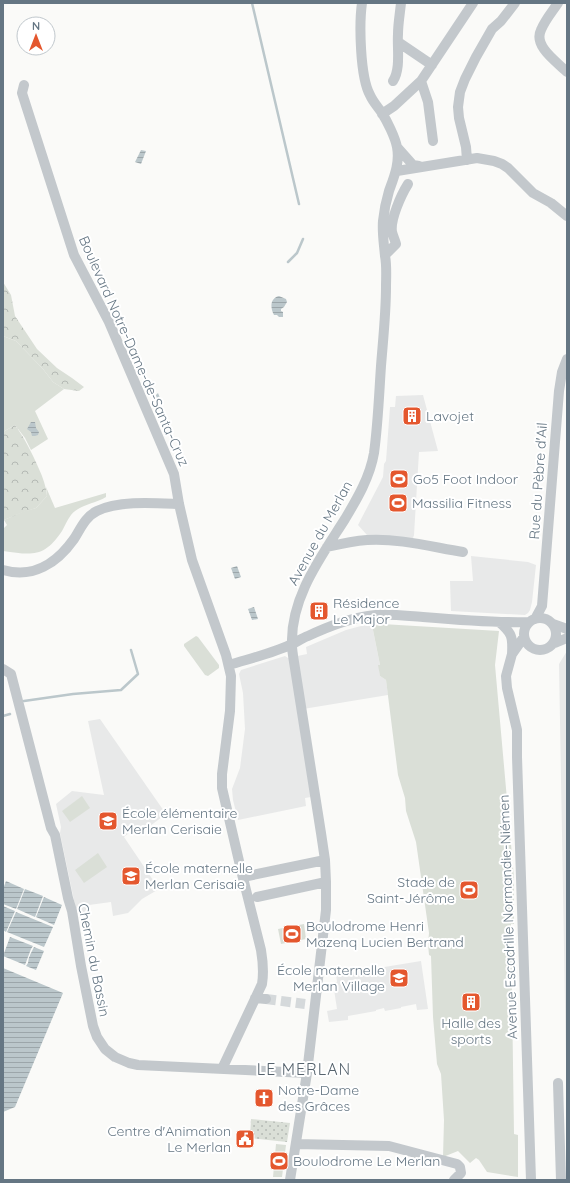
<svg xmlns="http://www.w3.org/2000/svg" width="570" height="1183" font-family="Quicksand,sans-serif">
  <defs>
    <pattern id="forest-crowns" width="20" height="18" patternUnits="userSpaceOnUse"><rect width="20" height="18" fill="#dadfd7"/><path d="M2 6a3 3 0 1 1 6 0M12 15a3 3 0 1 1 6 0" fill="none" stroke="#b4b9b4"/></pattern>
    <pattern id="garden-dots" width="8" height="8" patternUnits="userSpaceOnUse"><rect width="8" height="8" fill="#dadfd7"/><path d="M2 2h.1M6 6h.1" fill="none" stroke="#b4b9b4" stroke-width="1.8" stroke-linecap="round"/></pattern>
    <pattern id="water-rules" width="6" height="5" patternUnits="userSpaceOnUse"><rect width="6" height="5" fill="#bbc7cb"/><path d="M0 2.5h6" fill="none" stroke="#9ca6aa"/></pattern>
  </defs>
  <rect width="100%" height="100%" fill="#fafaf8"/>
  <!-- built -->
  <path fill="#e8e9e9" d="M423,395l15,56 -19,1 -5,83 -1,3 -5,2 -41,-5 -9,-10 25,-48 1,-13 2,-3 4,-54h5l1,-11z
    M471,556l57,6 8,3 -4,37 -2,8 -2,3 -3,2 -74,-4 -1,-30h23z
    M372,625l8,40 -1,1 1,10 6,4 2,15 -91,15 14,87 -6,1 1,8 -68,14 -5,-20 -1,-11 8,-21 5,-39 -2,-36 -4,-19 2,-4 44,-14 3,2 19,-4 -1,-7 40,-17 15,-4z
    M567,651v468l-8,-455z
    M100,719l66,95 -28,21 -4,-6 -10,8 35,52 -17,10 -14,14 -15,3 -2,-14 -22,3 -6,10 -7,-5 -16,-77 1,-6 -5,-23 16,-13 32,4 -16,-74z
    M421,961l7,48 -11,1 -1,-6 -15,3v1l-16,3 -1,-3 -8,2v1l-28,5v4l-19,2 -2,-11 10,-2 -4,-26 4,-1 -1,-7z"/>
  <!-- grass -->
  <path fill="#dadfd7" d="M3,336l13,5 27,28 10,13 11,7 -29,22 13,28 -17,11 -6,-12 -10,-13 -12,7z
    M46,487l9,21 51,-15v4c-11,7 -26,7 -35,18 -4,5 -6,11 -9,16 -18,27 -30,24 -59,20v-22l4,-4 -3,-5 18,-8 14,-4 11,-12z
    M382,624l117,7 -4,34 19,213v46h-3l3,210 4,1v42l-31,-5 -8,-12 -3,-2 -6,5 -12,-12 -15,6 1,-37 -3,-46 -4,-10 -4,-47 -2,-61 -2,-1 -1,-11 1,-11 -13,-91 -10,-31 -1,-13 -7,-23 -12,-95 -6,-4 -2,-11h2l-8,-40z
    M196,636l2,1 21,28v3l-11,8 -3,-1 -21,-29v-2z
    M82,796l8,12 -20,14 -8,-11z
    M98,853l9,14 -23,16 -9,-13z
    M304,924l2,15 -25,5 -3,-15z
    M276,1144l10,1 -4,32h-9z"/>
  <!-- forest -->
  <path fill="url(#forest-crowns)" d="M3,282l8,13 4,21 22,33 20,19 15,10 12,9 -5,4 -15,-2 -11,-7 -10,-13 -27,-28 -13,-5z
    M15,425c10,14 17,28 24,44 4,9 7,17 8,27l-11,12 -15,5 -17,7 -1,-1v-87z"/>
  <!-- garden -->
  <path fill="url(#garden-dots)" d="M251,1119l39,4 -3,19 -37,-4z"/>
  <!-- water -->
  <path fill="url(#water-rules)" d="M141,150l5,1 -5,13 -6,-2z
    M279,296l7,3 1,3 -3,5 -3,2v2l2,1v5h-4l-2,-2h-3c-4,-7 -4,-17 5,-19z
    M158,393l2,5v2l1,4 -4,2 -3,-9z
    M31,422h4l1,6 3,4 -1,3 -3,1h-3l-1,-4 -4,-3z
    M237,566l4,11 -6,2 -4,-11z
    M254,607l4,12 -6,1 -4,-11z
    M6,881l18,8 -8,20 -13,-5v-15z
    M25,889l18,7 -8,21 -18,-8z
    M44,897l18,8 -8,20 -18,-8z
    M3,906l12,5 -9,21 -3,-2z
    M16,912l37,15 -9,20 -37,-15z
    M10,937l23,9 -2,3 -6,16 -22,-9z
    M34,947l10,4 -8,19 -10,-4 2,-3 1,-6 1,-1v-1z
    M3,968l60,25 -48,114 -12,5z"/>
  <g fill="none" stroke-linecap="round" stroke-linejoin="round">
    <!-- stream -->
    <path stroke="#bbc7cb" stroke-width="2.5" d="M252,3l47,201
      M288,262l9,-9 6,-14
      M24,701l49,-7 48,-4 17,-16 -7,-24
      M3,716l7,-2"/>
    <!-- minor-tunnel -->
    <path stroke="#d5d9db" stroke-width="10" stroke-dasharray="10 5" stroke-linecap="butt" d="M266,999l39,5"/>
    <!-- minor -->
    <path stroke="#c3c8cc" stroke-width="10" d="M558,3c-6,9 -13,17 -17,27 -8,16 16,32 26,42
      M398,42l34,23
      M393,81c8,-12 4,-33 5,-47 0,-10 2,-21 3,-31
      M421,81l7,21 5,39
      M24,85l-2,8 52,162 35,67 65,152 5,30 13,56 34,95 5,21 -1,35 -8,63v14l20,86 19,76c2,12 3,22 1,34l-40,85
      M382,114l12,-8 27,-25 52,-78
      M397,147l16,18 6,1
      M467,160l-1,-13 -7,-29 -1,-11 2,-15 5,-13 11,-22 16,-28 9,-8 14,-18
      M397,171l80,-13 17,3 8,3 6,4 25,25 18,10 16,13
      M385,255l11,-11c-1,-4 -3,-8 -4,-12 -2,-12 9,-37 16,-48
      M327,547c13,-3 27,-6 40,-7 32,-2 65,7 96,12
      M3,570c30,9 54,-7 71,-31 7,-11 11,-22 23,-28 21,-11 59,-8 82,-7
      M524 634a16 16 0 1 1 32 0a16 16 0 1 1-32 0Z
      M535,619l7,-13 17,-215 3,-19 5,-13
      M499,622c13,11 14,15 13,32
      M553,624l14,5
      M524,637l-12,17 -6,22 1,12 10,42v27l14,423
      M555,643l12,-5
      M229,665c19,-6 45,-12 63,-21 5,-2 10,-6 16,-8 19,-9 40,-17 60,-20 18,-3 37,0 55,1 35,3 71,6 106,5
      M3,669l8,5 40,154 4,7 13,63 4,13 9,55 12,60 4,11 8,12 10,8 14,6 9,2 169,8
      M243,877l82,-17
      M257,897l69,-15
      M255,998l11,1
      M558,1083l3,97
      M296,1144l93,2 68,18 3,3 1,6 -7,7
      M290,1180l17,-107 19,-163v-28l-1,-22 -4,-27 -27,-171c-1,-6 -2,-12 -2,-17 -2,-47 29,-88 53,-126 12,-20 25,-42 29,-66 4,-29 5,-58 7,-87 2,-26 5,-53 5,-79 0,-10 1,-21 -1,-31 -1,-12 -3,-23 -2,-35 1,-10 3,-20 6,-30 5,-14 11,-28 8,-44 -2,-10 -10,-26 -15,-34 -4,-6 -9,-11 -12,-18 -10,-18 -11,-71 -8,-92"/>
  </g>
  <!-- icons -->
  <defs>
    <g id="building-square" transform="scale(1)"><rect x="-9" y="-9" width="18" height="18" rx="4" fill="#e4572e" stroke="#fff"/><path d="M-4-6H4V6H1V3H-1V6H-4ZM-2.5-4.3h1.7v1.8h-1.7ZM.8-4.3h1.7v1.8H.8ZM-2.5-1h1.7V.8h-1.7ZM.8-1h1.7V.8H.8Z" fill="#fff"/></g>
    <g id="stadium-square" transform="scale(1)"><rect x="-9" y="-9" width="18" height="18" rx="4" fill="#e4572e" stroke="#fff"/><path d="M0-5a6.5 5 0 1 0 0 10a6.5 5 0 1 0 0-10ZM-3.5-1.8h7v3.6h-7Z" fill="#fff"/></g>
    <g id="school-square" transform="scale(1)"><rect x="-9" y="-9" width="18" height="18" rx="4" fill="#e4572e" stroke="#fff"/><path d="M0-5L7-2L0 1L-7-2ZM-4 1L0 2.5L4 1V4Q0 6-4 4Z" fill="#fff"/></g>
    <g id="church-square" transform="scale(1)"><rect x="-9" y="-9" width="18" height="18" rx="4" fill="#e4572e" stroke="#fff"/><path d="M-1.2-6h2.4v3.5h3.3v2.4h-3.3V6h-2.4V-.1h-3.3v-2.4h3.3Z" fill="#fff"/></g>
    <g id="civic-square" transform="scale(1)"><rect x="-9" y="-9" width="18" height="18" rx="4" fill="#e4572e" stroke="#fff"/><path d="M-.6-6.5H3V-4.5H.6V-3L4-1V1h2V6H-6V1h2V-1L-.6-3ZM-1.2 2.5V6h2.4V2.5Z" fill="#fff"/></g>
  </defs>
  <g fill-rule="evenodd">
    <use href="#building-square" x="412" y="416"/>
    <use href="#stadium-square" x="399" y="479"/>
    <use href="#stadium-square" x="398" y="503"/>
    <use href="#building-square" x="319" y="611"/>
    <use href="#school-square" x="108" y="821"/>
    <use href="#school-square" x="131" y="876"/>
    <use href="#stadium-square" x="469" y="890"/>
    <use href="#stadium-square" x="292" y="934"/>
    <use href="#school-square" x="399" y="978"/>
    <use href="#building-square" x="471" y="1002"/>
    <use href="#church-square" x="264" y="1098"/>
    <use href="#civic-square" x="245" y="1139"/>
    <use href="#stadium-square" x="279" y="1161"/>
  </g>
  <g text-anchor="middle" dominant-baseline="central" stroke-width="4" stroke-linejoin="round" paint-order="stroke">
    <!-- street labels -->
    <g font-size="14" fill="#657683" stroke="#fff">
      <text transform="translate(134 351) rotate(66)">Boulevard Notre-Dame-de-Santa-Cruz</text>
      <text transform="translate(538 481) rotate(-86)">Rue du Pèbre d'Ail</text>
      <text transform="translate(320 533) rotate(-61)">Avenue du Merlan</text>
      <text transform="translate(508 917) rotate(-92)">Avenue Escadrille Normandie-Niémen</text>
      <text transform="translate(94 960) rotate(79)">Chemin du Bassin</text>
    </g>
    <!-- poi labels -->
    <g font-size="14" fill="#657683" stroke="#fff" text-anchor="start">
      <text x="426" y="416">Lavojet</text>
      <text x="413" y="479">Go5 Foot Indoor</text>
      <text x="412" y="503">Massilia Fitness</text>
      <text x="333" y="603">Résidence<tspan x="333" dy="16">Le Major</tspan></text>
      <text x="122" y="813">École élémentaire<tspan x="122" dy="16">Merlan Cerisaie</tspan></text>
      <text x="145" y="868">École maternelle<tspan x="145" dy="16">Merlan Cerisaie</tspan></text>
      <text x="455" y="882" text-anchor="end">Stade de<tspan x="455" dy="16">Saint-Jérôme</tspan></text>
      <text x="306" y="926">Boulodrome Henri<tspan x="306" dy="16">Mazenq Lucien Bertrand</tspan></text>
      <text x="385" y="970" text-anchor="end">École maternelle<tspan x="385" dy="16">Merlan Village</tspan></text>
      <text x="471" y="1023" text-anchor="middle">Halle des<tspan x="471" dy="16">sports</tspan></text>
      <text x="278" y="1090">Notre-Dame<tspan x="278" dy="16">des Grâces</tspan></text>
      <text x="231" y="1131" text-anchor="end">Centre d'Animation<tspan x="231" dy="16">Le Merlan</tspan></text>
      <text x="293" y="1161">Boulodrome Le Merlan</text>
    </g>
    <!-- quarter labels -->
    <g font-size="16" letter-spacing="1" fill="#57646e" stroke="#fff">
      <text x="304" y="1069">LE MERLAN</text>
    </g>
  </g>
  <!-- border -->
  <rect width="570" height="1183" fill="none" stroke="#657683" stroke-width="8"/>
  <!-- north arrow -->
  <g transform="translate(36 36)"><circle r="19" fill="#ffffff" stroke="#c1c8cd"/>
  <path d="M0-3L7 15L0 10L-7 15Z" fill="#e4572e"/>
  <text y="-6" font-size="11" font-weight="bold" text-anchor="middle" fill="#657683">N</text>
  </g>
</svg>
